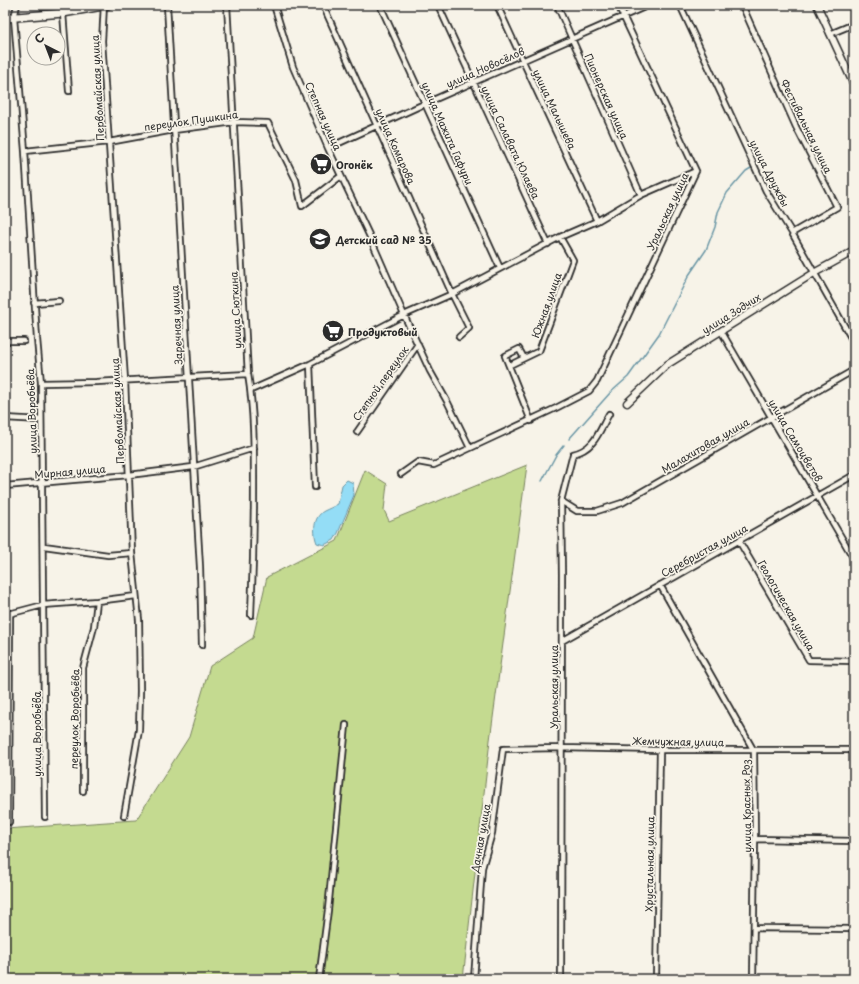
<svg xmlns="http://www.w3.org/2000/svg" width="859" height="984" font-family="'Playpen Sans',sans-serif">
  <rect width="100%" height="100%" fill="#f7f3e8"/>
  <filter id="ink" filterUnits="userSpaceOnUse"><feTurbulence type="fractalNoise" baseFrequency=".025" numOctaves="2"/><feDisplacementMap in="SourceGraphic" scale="8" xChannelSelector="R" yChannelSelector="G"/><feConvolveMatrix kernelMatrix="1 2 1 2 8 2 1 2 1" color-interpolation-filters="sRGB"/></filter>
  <g filter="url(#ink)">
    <!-- green -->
    <path fill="#c4da90" stroke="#78825e" d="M527,465l-37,275 -27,239h-458v-150l131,-9 53,-83 21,-71 43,-28 14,-61 70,-36 28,-71 22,14 -3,26 5,11z"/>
    <!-- water -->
    <path fill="#94ddf6" stroke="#6a96a5" d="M347,480l6,3 1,12 -16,38 -4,7 -10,5 -7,-2c-4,-10 -4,-26 7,-32 4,-2 9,-4 14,-7l4,-19z"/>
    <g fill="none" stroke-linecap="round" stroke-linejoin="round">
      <!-- stream -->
      <path stroke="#6a96a5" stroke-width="1.5" d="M569,439l41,-46 18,-16 31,-43 30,-59 17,-25 9,-23 3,-15 9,-19 19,-22 5,-3
        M542,481l14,-26 8,-10"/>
      <!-- minor casing -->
      <g stroke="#2b2b2b" stroke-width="8">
        <path id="minor" d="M17,5l-3,13 11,133 12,188 4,44 4,434
          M104,5l-2,36 23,339 7,173 7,67 1,71 -1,39 -15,86
          M167,5l33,562 2,78
          M227,5l21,369c6,37 6,75 6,112 0,43 -1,86 -3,129
          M274,5l19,62 35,81 42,89 34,78 26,56 18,32 22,45
          M323,5l129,289 17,34 -10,9
          M380,5l120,263
          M438,5l110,239
          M497,5l100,216
          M557,5l84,190
          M618,5l78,166
          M680,5l86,186 26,42 62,110
          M742,5l54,122 41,80 -45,26
          M63,13l6,78
          M830,34l24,-10
          M328,148l96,-44 225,-99
          M25,151l84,-9 65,-12 60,-8 34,1 28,57 6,26 39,-30
          M34,303l25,-2
          M721,331l133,228
          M5,341h19
          M524,358l-5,-9 -14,7 26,65
          M310,364l5,123
          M510,365l29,-14 34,-91 -13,-23
          M41,383l55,-1 152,-8
          M251,390l59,-26 94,-49 48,-21 108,-57 37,-16 44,-26 55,-24
          M5,418l36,2
          M357,432l61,-88
          M401,474l17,-12 16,3 122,-57 33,-17 8,-10 99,-210
          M5,486l124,-11 64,-8 61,-19
          M561,501l16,10h20l25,-8 232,-133
          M739,541l70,119 45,1
          M44,546l64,9 24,-2
          M660,585l94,166 1,88 -2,140
          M5,615l38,-10 54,-4 39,-5
          M562,641l292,-166
          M83,791v-123l11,-41 3,-26
          M9,822l1,-209
          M755,839l99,2
          M755,928l99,1
          M319,979l9,-69 18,-185
          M474,979l8,-111 10,-35 11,-84 58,-1 99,2h194
          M561,979l1,-405 -1,-73 12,-47c22,-5 26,-23 36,-40
          M656,979l4,-229"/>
      </g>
      <!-- tertiary casing -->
      <g stroke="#2b2b2b" stroke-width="9">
        <path id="tertiary" d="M817,5l37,80
          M627,403l41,-39 146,-91 40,-22"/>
      </g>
      <!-- primary casing -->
      <g stroke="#2b2b2b" stroke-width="10">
        <path id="primary" d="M5,18l58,-5 45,-8"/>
      </g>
      <!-- minor -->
      <use href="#minor" stroke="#f7f3e8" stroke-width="4.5"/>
      <!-- tertiary -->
      <use href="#tertiary" stroke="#f7f3e8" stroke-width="6"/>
      <!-- primary -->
      <use href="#primary" stroke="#f7f3e8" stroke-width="7"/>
    </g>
  </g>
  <!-- icons -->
  <defs>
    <g id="supermarket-disc" transform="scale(1.15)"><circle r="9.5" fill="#2b2b2b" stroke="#f7f3e8"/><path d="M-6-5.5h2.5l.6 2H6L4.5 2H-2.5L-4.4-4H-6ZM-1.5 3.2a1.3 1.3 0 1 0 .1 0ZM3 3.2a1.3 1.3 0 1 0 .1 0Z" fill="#fff"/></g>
    <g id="school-disc" transform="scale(1.15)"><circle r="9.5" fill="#2b2b2b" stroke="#f7f3e8"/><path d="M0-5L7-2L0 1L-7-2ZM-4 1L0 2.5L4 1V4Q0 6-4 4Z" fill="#fff"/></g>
  </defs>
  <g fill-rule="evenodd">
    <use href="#supermarket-disc" x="321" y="164"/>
    <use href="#school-disc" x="320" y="239"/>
    <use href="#supermarket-disc" x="333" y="331"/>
  </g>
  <g text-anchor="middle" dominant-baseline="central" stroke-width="3.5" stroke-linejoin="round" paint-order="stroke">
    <!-- street labels -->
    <g font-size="10" fill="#2b2b2b" stroke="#f7f3e8">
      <text transform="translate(485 67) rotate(-24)">улица Новосёлов</text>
      <text transform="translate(97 88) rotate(-93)">Первомайская улица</text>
      <text transform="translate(607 96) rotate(66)">Пионерская улица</text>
      <text transform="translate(555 109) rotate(65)">улица Малышева</text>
      <text transform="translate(324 116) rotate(66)">Степная улица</text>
      <text transform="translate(191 120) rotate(-8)">переулок Пушкина</text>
      <text transform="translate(807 126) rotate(64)">Фестивальная улица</text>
      <text transform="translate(448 133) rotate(66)">улица Мажита Гафури</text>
      <text transform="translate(511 142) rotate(65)">улица Салавата Юлаева</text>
      <text transform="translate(396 146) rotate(66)">улица Комарова</text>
      <text transform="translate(770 173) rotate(63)">улица Дружбы</text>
      <text transform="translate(667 211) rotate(-65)">Уральская улица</text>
      <text transform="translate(546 305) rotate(-70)">Южная улица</text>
      <text transform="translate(235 310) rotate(-93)">улица Сюткина</text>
      <text transform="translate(731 313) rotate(-32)">улица Зодчих</text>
      <text transform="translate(176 325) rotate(-93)">Заречная улица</text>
      <text transform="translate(380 383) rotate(-55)">Степной переулок</text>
      <text transform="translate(31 411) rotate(-92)">улица Воробьёва</text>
      <text transform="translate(117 411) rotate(-93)">Первомайская улица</text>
      <text transform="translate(796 440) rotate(59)">улица Самоцветов</text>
      <text transform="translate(705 445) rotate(-30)">Малахитовая улица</text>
      <text transform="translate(70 471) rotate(-5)">Мирная улица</text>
      <text transform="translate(704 550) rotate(-29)">Серебристая улица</text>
      <text transform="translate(787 605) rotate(60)">Геологическая улица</text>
      <text transform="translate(553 687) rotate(-90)">Уральская улица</text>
      <text transform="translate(74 719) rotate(-89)">переулок Воробьёва</text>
      <text transform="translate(36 734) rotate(-90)">улица Воробьёва</text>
      <text transform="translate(678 741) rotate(1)">Жемчужная улица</text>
      <text transform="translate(746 806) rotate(-91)">улица Красных Роз</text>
      <text transform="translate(480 838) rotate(-80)">Дачная улица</text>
      <text transform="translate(649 864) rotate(-89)">Хрустальная улица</text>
    </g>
    <!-- poi labels -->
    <g font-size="10" font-weight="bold" fill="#2b2b2b" stroke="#f7f3e8" text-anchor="start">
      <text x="336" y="164">Огонёк</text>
      <text x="336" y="239">Детский сад № 35</text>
      <text x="348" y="331">Продуктовый</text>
    </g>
  </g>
  <!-- margin -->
  <rect width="859" height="984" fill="none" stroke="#f7f3e8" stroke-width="20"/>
  <rect x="10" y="10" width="839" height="964" fill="none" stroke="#2b2b2b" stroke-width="1.5" filter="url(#ink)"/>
  <!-- north arrow -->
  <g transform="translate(46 46) rotate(318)"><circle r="19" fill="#f7f3e8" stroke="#a5a39c"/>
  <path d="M0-3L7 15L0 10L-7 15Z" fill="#2b2b2b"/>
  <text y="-6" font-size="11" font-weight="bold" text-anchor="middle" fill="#2b2b2b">С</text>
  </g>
</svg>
